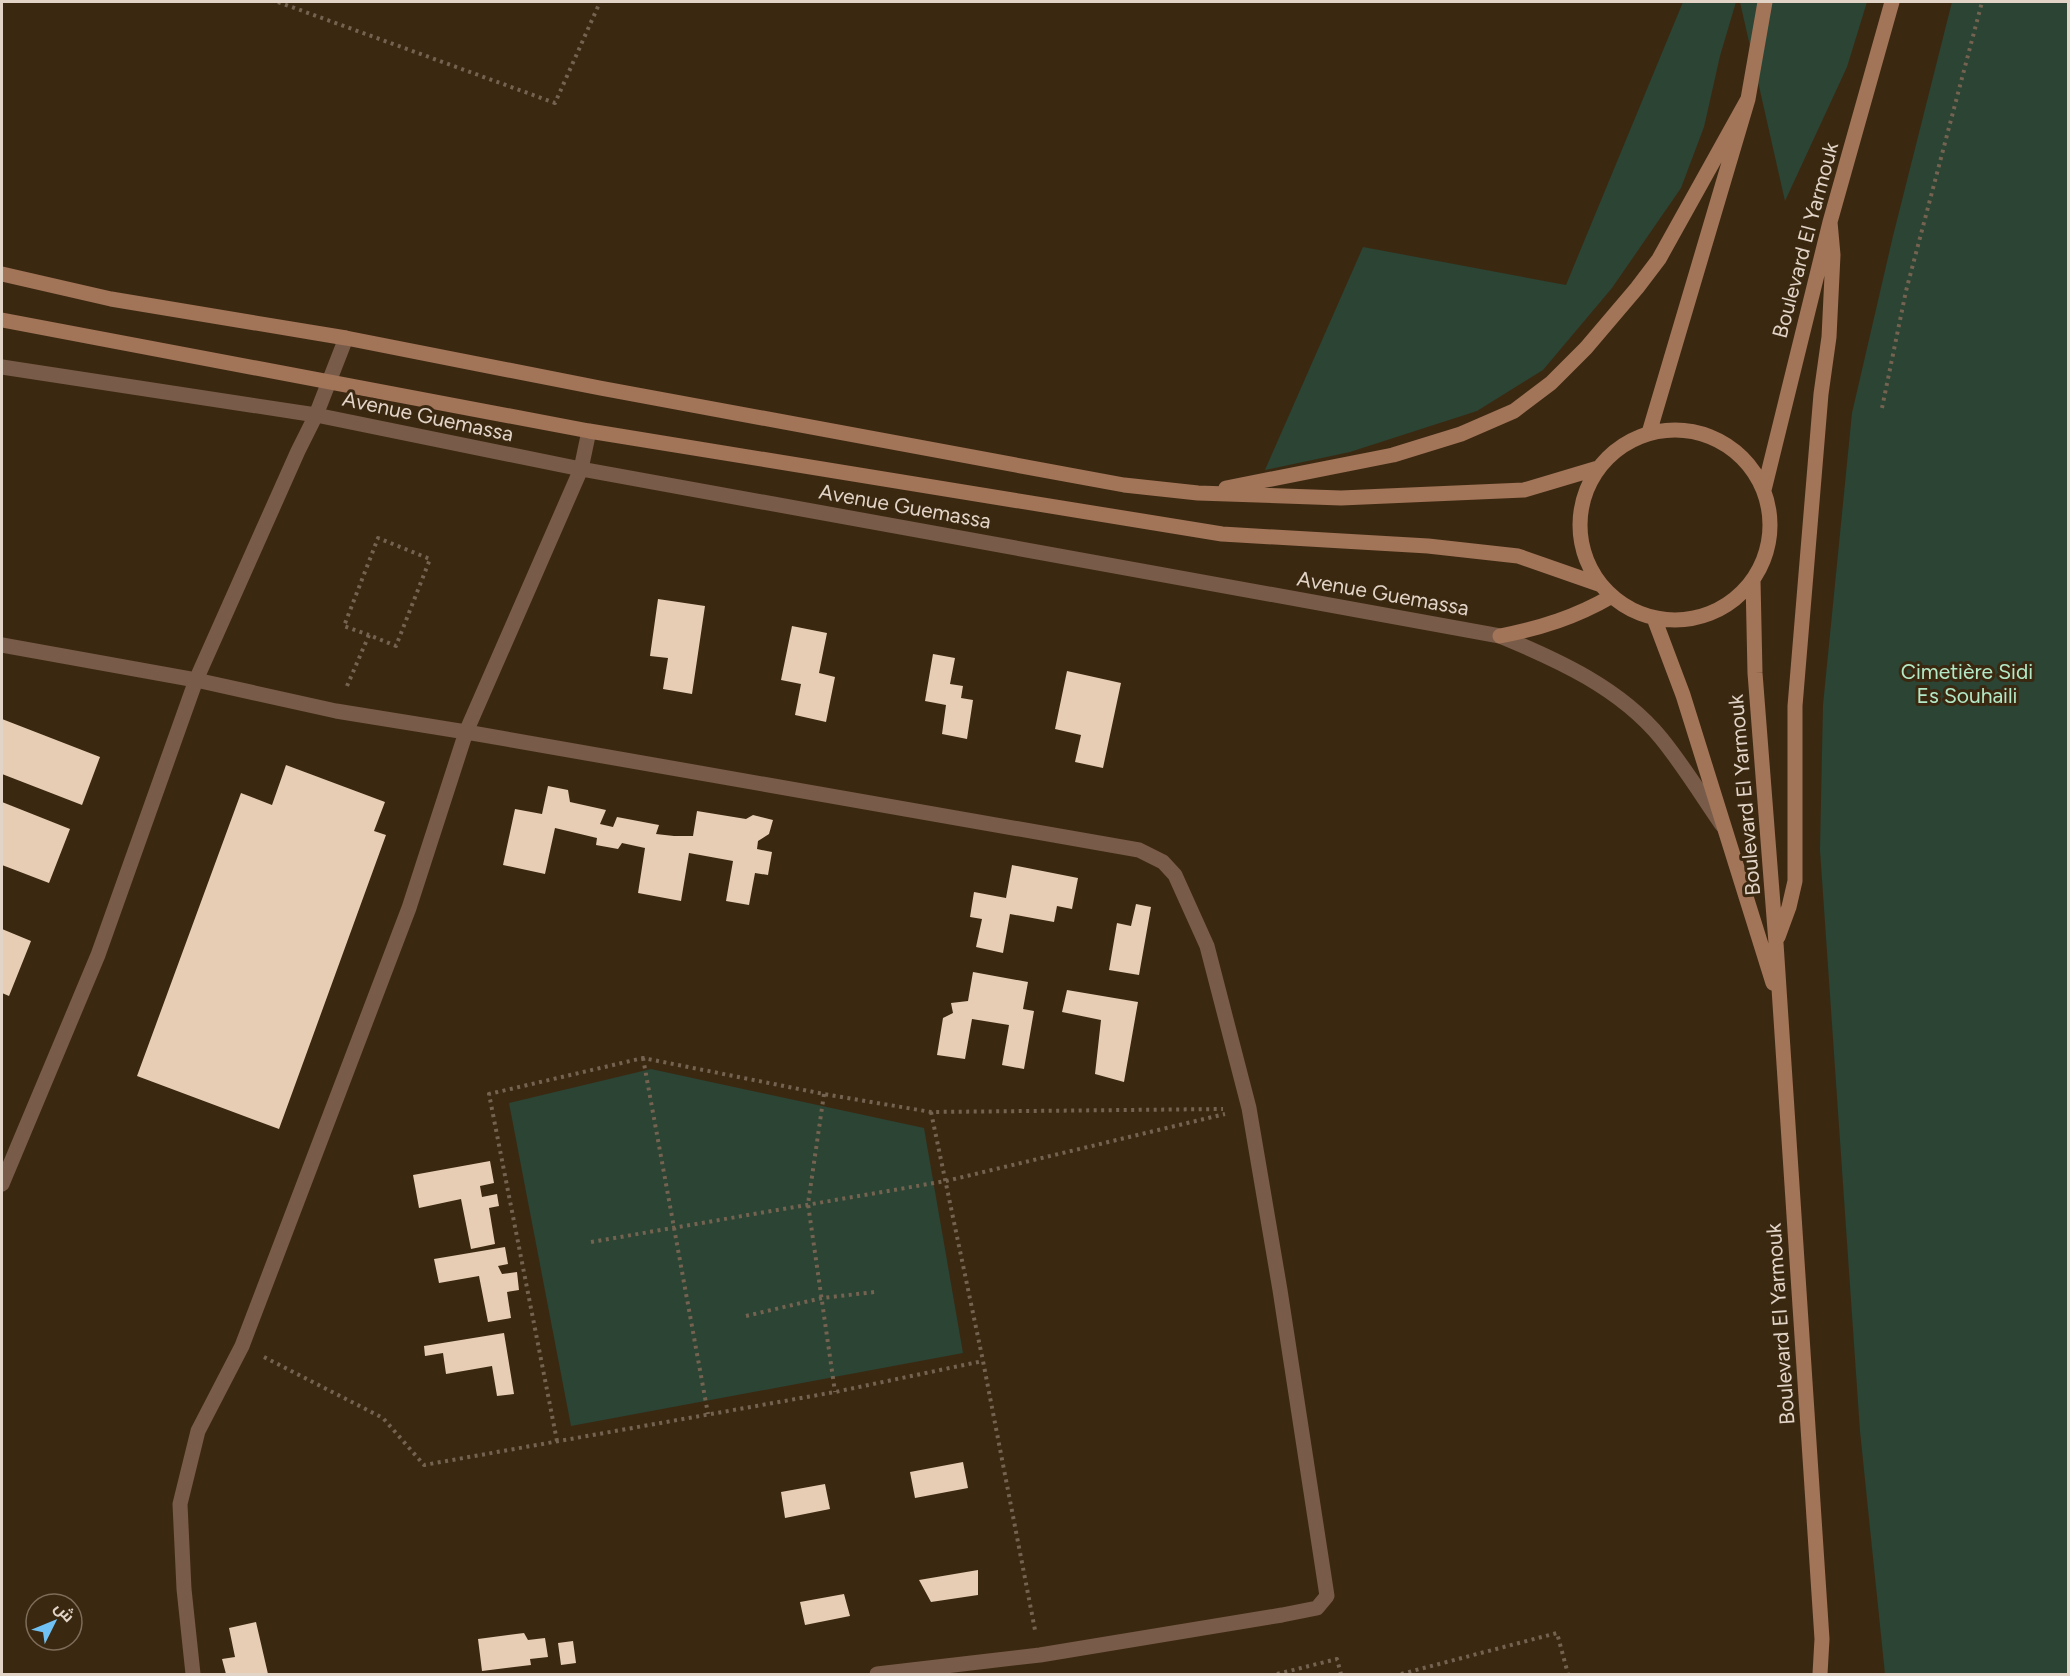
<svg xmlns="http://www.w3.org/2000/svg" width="2070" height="1676" font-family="Figtree,Cairo,sans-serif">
  <rect width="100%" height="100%" fill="#3b2811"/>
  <!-- green -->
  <path fill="#2b4434" d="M1683,2h53l-16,54 -16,71 -23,61 -69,100 -69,82 -66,41 -127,41 -85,18 98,-223 203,38z
    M1740,2h127l-20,65 -62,134z
    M1952,2h116v1672h-183l-25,-243 -40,-581 3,-145 29,-292 41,-177z
    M651,1069l273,59 39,225 -392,73 -62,-323z"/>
  <!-- building -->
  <path fill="#e6cdb3" d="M658,599l47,7 -13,88 -29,-5 5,-31 -18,-2z
    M792,626l35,7 -8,40 16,4 -9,45 -31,-7 6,-31 -20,-4z
    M933,654l22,4 -5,26 13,2 -2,12 12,2 -6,39 -25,-5 4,-29 -21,-4z
    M1067,671l54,12 -18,85 -28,-6 6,-27 -26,-6z
    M2,719l98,38 -18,48 -80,-31z
    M286,765l99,37 -11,29 12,4 -107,294 -142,-53 104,-283 31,12z
    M548,786l20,4 2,12 36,8 -6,14 13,3 4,-10 42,8 -3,9 18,2h19l4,-25 49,8 7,-4 20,5 -4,14 -11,7 -1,8 15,3 -4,23 -13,-2 -6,32 -23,-4 7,-40 -44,-8 -8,48 -43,-8 7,-45 -23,-5 -4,6 -22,-4 1,-7 -42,-10 -10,46 -42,-9 12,-56 27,5z
    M2,802l68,27 -21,54 -47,-18z
    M1012,865l66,13 -6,31 -15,-3 -3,16 -44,-8 -7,39 -27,-6 6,-28 -12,-2 4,-25 32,6z
    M1136,904l15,3 -12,68 -30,-5 8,-47 14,3z
    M2,929l29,12 -22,55 -7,-3z
    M973,972l55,10 -5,27 11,2 -10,58 -22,-4 7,-40 -37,-6 -7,40 -28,-4 6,-37 10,-5 -2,-10 17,-2z
    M1067,990l71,12 -14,80 -29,-8 6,-54 -39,-8z
    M490,1161l4,22 -14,3 2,11 15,-3 2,12 -10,2 6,36 -24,5 -10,-50 -42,9 -6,-33z
    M505,1247l3,17 -10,2 4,8 15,-2 2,18 -12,2 4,26 -23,4 -9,-46 -40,7 -5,-24z
    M504,1333l10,61 -17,2 -5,-30 -46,8 -3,-21 -18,3 -1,-10z
    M963,1462l5,26 -53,10 -5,-26z
    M825,1484l5,25 -45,9 -4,-26z
    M978,1570v25l-47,7 -12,-22z
    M844,1594l6,22 -45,9 -5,-23z
    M256,1622l12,52h-42l-4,-15 13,-2 -6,-29z
    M524,1633l4,7 17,-2 3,19 -18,2 1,6 -49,6 -4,-32z
    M573,1641l3,22 -15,2 -3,-22z"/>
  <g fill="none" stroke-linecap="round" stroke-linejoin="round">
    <!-- path -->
    <path stroke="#746350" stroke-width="4" stroke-dasharray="3 4.5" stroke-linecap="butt" d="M278,2l277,101 45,-101
      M1882,408l24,-117 76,-289
      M347,686l22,-51 27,11 34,-87 -52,-21 -34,88 25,9
      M643,1058l65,356
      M824,1094l-16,110 27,188
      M931,1112l52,249 52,269
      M591,1242l355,-61 279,-67
      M746,1316l76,-18 53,-6
      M264,1357l119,61 41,47 411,-73 148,-31
      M557,1441l-68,-347 154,-36 181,36 107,18 292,-3
      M1277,1674l60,-15 4,15
      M1401,1674l156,-41 11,41"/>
    <!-- minor -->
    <path stroke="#785b49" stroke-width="15" d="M2,367l314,48 265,54 919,167c58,24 120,52 161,102 22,27 41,58 61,87
      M2,645l194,35 140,31 130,21 673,118 24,12 12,13 32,71 42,162 31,182 47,306 -10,12 -35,7 -242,40 -163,19
      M2,1184l96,-229 98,-275 102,-229 18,-36 30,-77
      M193,1674l-9,-85 -4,-85 18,-73 44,-85 167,-438 57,-176 115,-263 8,-38"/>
    <!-- secondary -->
    <path stroke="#a27458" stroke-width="15" d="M2,274l109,25 235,39 254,50 524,97 74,8 143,5 183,-8 74,-22
      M2,320l587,111 633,103 206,12 90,10 83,29
      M1580 525a95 95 0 1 1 190 0a95 95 0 1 1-190 0Z
      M1649,433l99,-334 17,-97
      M1226,488l167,-33 68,-21 53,-23 37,-28 35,-35 51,-60 22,-29 89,-160
      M1764,490l66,-268 62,-220
      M1753,580l2,93 21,270 46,696 -2,35
      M1654,618l29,77 90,288
      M1500,636c41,-8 76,-19 112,-40
      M1778,937l11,-30 6,-26v-175l26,-312 8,-57 4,-82 -3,-33"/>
  </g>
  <g text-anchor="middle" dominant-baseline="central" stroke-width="6" stroke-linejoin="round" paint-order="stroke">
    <!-- street labels -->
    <g font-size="21" fill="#e2d5c8" stroke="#3b2811">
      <text transform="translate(1805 240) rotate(-75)">Boulevard El Yarmouk</text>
      <text transform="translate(428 416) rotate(12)">Avenue Guemassa</text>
      <text transform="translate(905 506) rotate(10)">Avenue Guemassa</text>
      <text transform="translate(1383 593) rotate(10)">Avenue Guemassa</text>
      <text transform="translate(1744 795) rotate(-95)">Boulevard El Yarmouk</text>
      <text transform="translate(1780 1324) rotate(-94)">Boulevard El Yarmouk</text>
    </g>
    <!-- park labels -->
    <g font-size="21" fill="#b3e9c6" stroke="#3b2811">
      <text x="1967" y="671">Cimetière Sidi<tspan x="1967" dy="24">Es Souhaili</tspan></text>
    </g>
  </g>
  <!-- border -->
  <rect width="2070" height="1676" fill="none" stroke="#e2d5c8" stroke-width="6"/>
  <!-- north arrow -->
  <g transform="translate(54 1622) rotate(47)"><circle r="28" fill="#3b2811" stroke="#7e6d5a" stroke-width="1.5"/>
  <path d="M0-4.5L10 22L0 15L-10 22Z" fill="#70c2f4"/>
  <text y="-9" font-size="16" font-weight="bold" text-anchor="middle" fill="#e2d5c8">ش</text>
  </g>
</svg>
